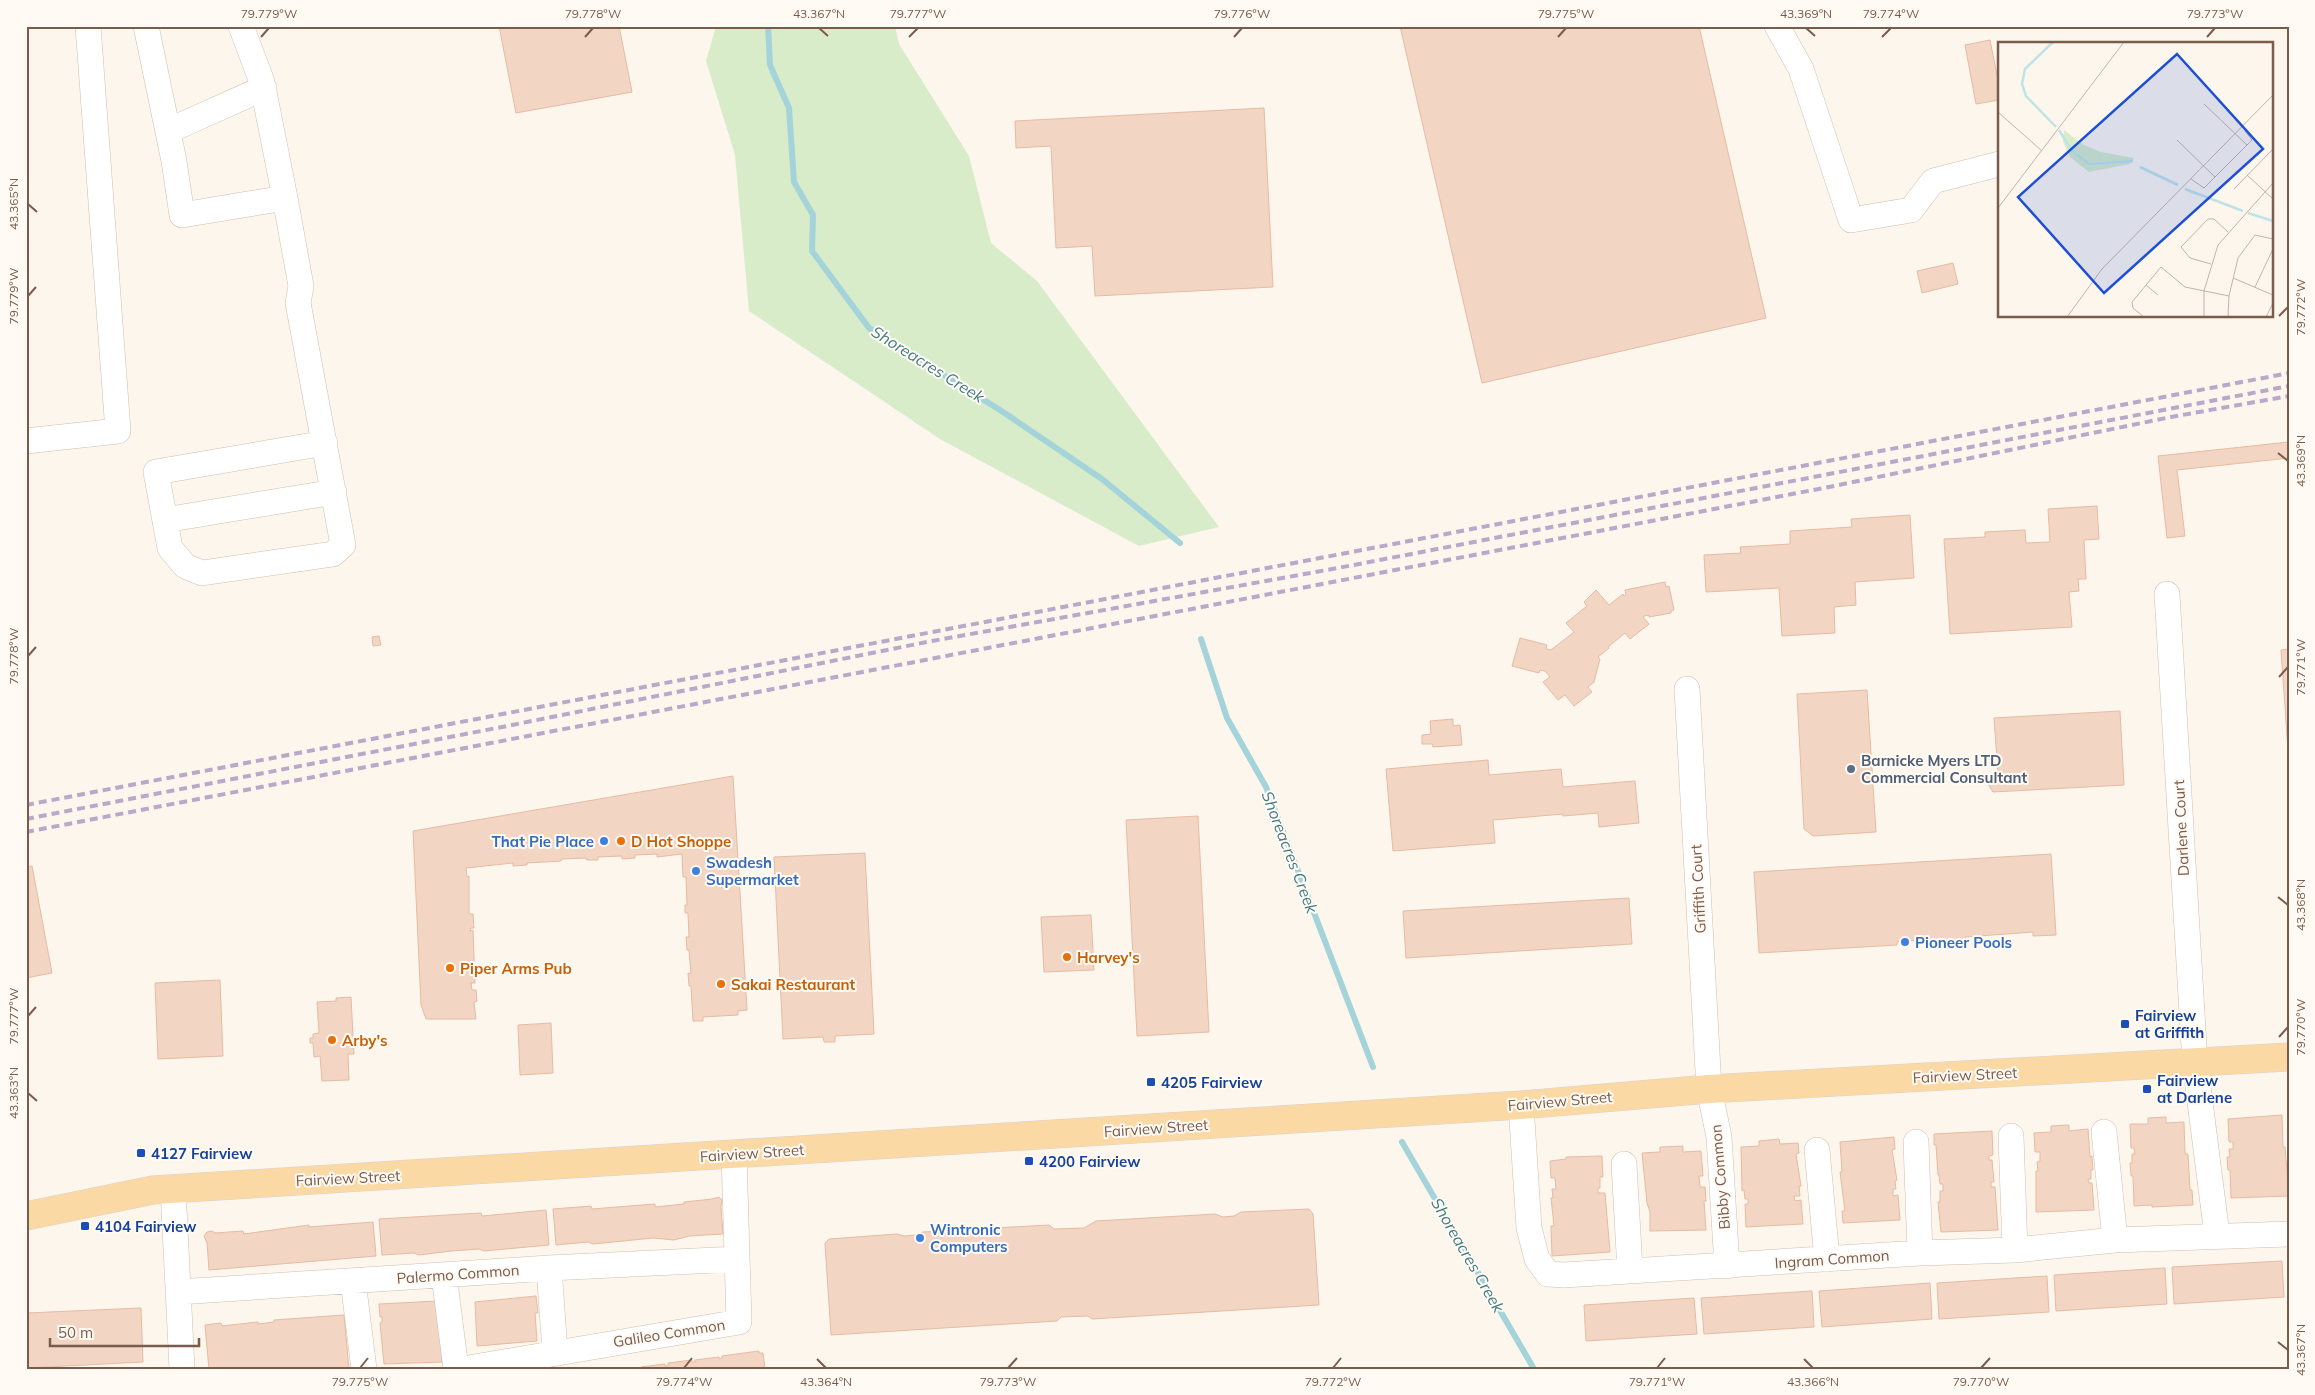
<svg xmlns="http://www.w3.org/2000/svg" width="2315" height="1395" font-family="Mulish,sans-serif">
  <rect width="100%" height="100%" fill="#fdf6ec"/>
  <!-- green -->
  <path fill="#d8ecc9" d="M716,26h179l4,18 70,112 22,87 46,38 182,246 -80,19 -199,-107 -191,-128 -14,-156 -29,-94z"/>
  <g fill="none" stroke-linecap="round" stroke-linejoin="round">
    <!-- stream -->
    <path stroke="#a5d3da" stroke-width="6" d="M768,26l2,39 19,43 5,74 19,33 -1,36 57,77 134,84 99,67 78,64
      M1201,639l26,79 39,69 107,280
      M1402,1142l132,227"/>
  </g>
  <!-- building -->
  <path fill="#f3d5c3" stroke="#e6bba3" d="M499,26h120l13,66 -116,21z
    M1400,26h299l67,292 -284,65z
    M1990,40l9,45v15l-23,4 -11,-59z
    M1264,108l9,179 -178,9 -3,-50 -36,2 -5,-102 -35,2 -1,-27z
    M1953,263l5,21 -36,9 -5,-22z
    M2289,442v16l-112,12 8,66 -18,2 -9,-82z
    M2097,506l2,33 -15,1 2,39h-8l1,12 -10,1 3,35 -122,7 -6,-95 41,-2v-5l40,-2 1,13 24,-1 -2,-33z
    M1910,515l4,63 -59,4 1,23 -22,2 1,26 -53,3 -3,-48 -73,4 -2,-37 37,-2 -1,-6 50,-3v-13l62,-4 -1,-8z
    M1665,582l1,5 3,-1 5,24 -3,1v2l-22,4v-2l-5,1 -1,1 6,7 -19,15 -5,-6 -17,14 1,1 -11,9 2,2 -6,23 -6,5 4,5 -18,14 -9,-11 -7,5 -15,-18 7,-5 -5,-6 -5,-1 -1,3 -27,-7 8,-28 27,7 -1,4 5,1 23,-18 -8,-9 21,-17 -3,-4 12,-12 13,15 14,-11 1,2 2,-1 -1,-5z
    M379,636l2,9 -8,1 -1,-9z
    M2289,649v116l-8,-115z
    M1867,690l9,142 -63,4 -9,-7 -7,-135z
    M2120,711l4,74 -131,7 -7,-11 12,-8 -4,-55z
    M1453,719v7l7,-1 2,20 -29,2 -1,-3h-10v-9l9,-1 -1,-13z
    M1488,760l1,15 72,-6 2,18 72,-6 4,42 -40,4 -1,-14 -35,3v-2l-70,6 2,23 -102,8 -7,-82z
    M733,776l14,234 -9,1v4l-35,2v4h-10l-2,-35h-2l-1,-13 3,1 -2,-24h-2l-1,-13h3l-1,-24h-3v-8h2l-1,-28h-3l-1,-23 -25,3v-3l-22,1v3l-13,1v-3l-24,1v3h-11l-1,-2 -24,1 -1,2 -34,2v2l-14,1v-3l-47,5 1,9 2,-1v38h4l1,14h-3l-1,3 3,-1 2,53h-4l1,7h4l1,11 -3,1 2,17h-50l-5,-14 -8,-174z
    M1198,816l11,216 -72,4 -11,-216z
    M865,853l9,181 -39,2v6h-11l-1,-5 -40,2 -9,-182z
    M2051,854l5,81 -23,1v-4l-68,5v3l-46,3v-3l-22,2v3l-138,8 -5,-81z
    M32,866l20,107 -26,5v-111z
    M1629,898l3,46 -226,14 -3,-47z
    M1091,915l3,55 -50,2 -3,-55z
    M220,980l3,76 -65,3 -3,-76z
    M351,997l3,57h-6l1,26 -27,1 -2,-25 -6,1 -1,-14h-3v-5h3v-4l6,-1 -2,-31 19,-1v-3z
    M551,1023l2,50 -33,2 -2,-50z
    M2282,1115l1,32h2l4,49 -58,2 -1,-28h-2l-1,-13h3l-1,-8h4v-7h-4l-1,-23z
    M2166,1117v6l18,-1 1,32h3l2,36h2l1,15 -41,2v-2l-18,1 -1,-30h-2l-1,-13h2v-9h3l-1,-6h-3l-1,-24h18v-6z
    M2069,1125v6l19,-2 2,28 2,-1 1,14h-2v9h-3l1,4h3l2,27 -58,2v-41h2l-1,-9 3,-1v-9h-5l-1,-19 17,-1v-6z
    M1992,1131l1,24 -4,1v4h3l2,22h-3v5h4l3,43 -57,2 -3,-30h2v-11h3v-7h-3l-1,-9h-1l-2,-30h-2v-11z
    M1894,1137l1,12 -3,1 5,30 -2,1 1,8h-3v7l5,-1 2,25 -57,3 -1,-12h3l-5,-39h2l-2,-30z
    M1779,1139l1,5 18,-1 1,10 -3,1 5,32h-2l1,10h-6l1,5 6,-1 2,24 -57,3 -1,-23h3v-5h-3l-1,-9 -2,1 -1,-44 18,-1v-5z
    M1683,1146v6l18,-1 2,25h-4l1,11h5l1,14h-2l2,29 -56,1v-19l-3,-9 -5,-50 18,-1v-5z
    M1602,1156l1,21h-3v11h-2v5h7l5,59 -58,4 -1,-30h3l-3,-28h2l-1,-9h4l-1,-11h-4l-1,-17 16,-2v-2z
    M719,1197l3,3 -1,7 2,27 -34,2 -15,4 -21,-2 -60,6 -5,-2 -32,3 -3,-36 38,-3 1,3 63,-5v3l29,-3v-2l28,-3z
    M1309,1209l4,5 6,91 -227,14 -4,-3 -27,1 -4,4 -226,14 -6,-92 4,-4 68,-5 7,2 12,-1 7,-3 126,-7 5,4 30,-1 12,-7 119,-7 8,3 11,-1 7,-4z
    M546,1210l3,35 -65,6 -5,-2 -28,2 -32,4 -5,-2 -32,2 -3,-36 102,-6 1,3z
    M373,1222l3,34 -167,14 -2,-27 -3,-7 3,-4 5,-1 3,2 28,-2 1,3 65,-9v2z
    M2282,1261l2,36 -110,7 -2,-37z
    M2165,1268l2,36 -111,7 -2,-36z
    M2047,1276l2,36 -110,7 -2,-36z
    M1930,1283l2,36 -110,8 -3,-36z
    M1812,1291l2,36 -110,7 -3,-36z
    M536,1296l2,17h-3l2,28 -60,5 -2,-44z
    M1694,1298l3,36 -111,7 -2,-36z
    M438,1301l4,61 -58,2 -4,-41 2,-1v-5h-2l-1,-13z
    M141,1308l2,54 -117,6v-55z
    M344,1315l5,54h-140l-4,-44 16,-2 1,3 36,-4v2l16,-2v-2z
    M759,1351v2h4l2,16h-124v-2l24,-3v2h3v-3l24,-3v2h3v-2l24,-3v2l3,-1v-2z"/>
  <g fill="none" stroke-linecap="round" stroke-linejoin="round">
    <!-- minor casing -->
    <g stroke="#d1beb0" stroke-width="26">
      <path id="minor" d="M146,26l28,135 8,54 103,-17 -23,-116 -21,-56
        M1777,26l24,43 50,151 60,-10 22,-29 66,-17
        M168,131l96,-43
        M285,198l16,88 -3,17 45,242 -10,9 -131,19 -17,-7 -15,-18 -14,-76 169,-29
        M26,441l92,-10 -30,-405
        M165,520l169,-28
        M2167,594l28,469 22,172
        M1687,689l22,400 10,48 8,129
        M1521,1105l8,123 8,31 11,15 16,1 356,-22 95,-3 100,-10 174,-6
        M2104,1132l11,108
        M2011,1136l4,114
        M1916,1142l4,111
        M1817,1150l10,109
        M1624,1164l6,106
        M173,1188l9,181
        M549,1268l6,84
        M444,1275l12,94
        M353,1281l11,88
        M178,1292l371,-24 188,-9
        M463,1369l276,-47 -5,-168"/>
    </g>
    <!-- major casing -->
    <g stroke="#dad1cd" stroke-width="29">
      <path id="major" d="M26,1216l127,-26 1368,-85 188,-16 580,-32"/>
    </g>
    <!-- minor -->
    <use href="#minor" stroke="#fff" stroke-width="25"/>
    <!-- major -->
    <use href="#major" stroke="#fbd9a5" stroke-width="28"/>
    <!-- rail -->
    <path stroke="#b9a8c9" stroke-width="4" stroke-dasharray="8 5" stroke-linecap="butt" d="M26,805l2263,-432
      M26,819l481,-93 425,-85 406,-73 951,-182
      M26,832l1803,-345 342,-70 118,-21"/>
  </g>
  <!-- ticks -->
  <path fill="none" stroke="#7a5c4d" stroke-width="2" d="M819,28l9,8M1806,28l9,8M261,37l8,-9M585,37l8,-9M909,37l9,-9M1234,37l8,-9M1558,37l8,-9M1882,37l9,-9M2207,37l8,-9M28,204l9,8M28,296l8,-9M2279,316l9,-9M2278,453l10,8M28,656l8,-9M2279,677l9,-10M2278,897l10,8M28,1016l8,-9M2279,1037l9,-10M28,1093l9,8M2278,1342l10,8M817,1359l9,9M1804,1359l9,9M360,1368l8,-10M684,1368l8,-10M1008,1368l9,-10M1333,1368l8,-10M1657,1368l8,-10M1981,1368l9,-10"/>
  <!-- markers -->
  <circle fill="#5c6f8a" stroke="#fffaf3" stroke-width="2" cx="1851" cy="769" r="5"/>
  <g fill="#3f7fe0" stroke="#fffaf3" stroke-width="2">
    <circle cx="604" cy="841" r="5"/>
    <circle cx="696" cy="871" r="5"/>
    <circle cx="1905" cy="942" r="5"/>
    <circle cx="920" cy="1238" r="5"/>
  </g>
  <g fill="#e8710a" stroke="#fffaf3" stroke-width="2">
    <circle cx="621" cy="841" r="5"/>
    <circle cx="1067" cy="957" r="5"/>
    <circle cx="450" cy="968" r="5"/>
    <circle cx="721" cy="984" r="5"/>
    <circle cx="332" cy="1040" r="5"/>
  </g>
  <g fill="#1a4fb4" stroke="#fffaf3" stroke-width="2">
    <rect x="2120" y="1019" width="10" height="10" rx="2.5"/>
    <rect x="1146" y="1077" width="10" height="10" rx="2.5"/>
    <rect x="2142" y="1084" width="10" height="10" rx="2.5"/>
    <rect x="136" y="1148" width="10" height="10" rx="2.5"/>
    <rect x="1024" y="1156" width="10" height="10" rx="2.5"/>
    <rect x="80" y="1221" width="10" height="10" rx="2.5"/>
  </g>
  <g text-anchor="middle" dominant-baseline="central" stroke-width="4" stroke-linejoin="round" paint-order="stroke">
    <!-- service labels -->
    <g font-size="15" font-weight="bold" fill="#4e5e75" stroke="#fffaf3" text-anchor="start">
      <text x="1861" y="760">Barnicke Myers LTD<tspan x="1861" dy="17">Commercial Consultant</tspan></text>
    </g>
    <!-- street labels -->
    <g font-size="15" fill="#7a5c4d" stroke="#fffaf3">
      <text transform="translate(2181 828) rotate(-93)">Darlene Court</text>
      <text transform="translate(1698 889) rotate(-93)">Griffith Court</text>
      <text transform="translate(1965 1075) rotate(-3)">Fairview Street</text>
      <text transform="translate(1560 1101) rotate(-5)">Fairview Street</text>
      <text transform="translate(1156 1128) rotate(-4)">Fairview Street</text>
      <text transform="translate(752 1153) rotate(-4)">Fairview Street</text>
      <text transform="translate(1720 1177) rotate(-95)">Bibby Common</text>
      <text transform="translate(348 1178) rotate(-3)">Fairview Street</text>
      <text transform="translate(1832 1259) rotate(-4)">Ingram Common</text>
      <text transform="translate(458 1274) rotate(-4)">Palermo Common</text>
      <text transform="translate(669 1333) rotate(-9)">Galileo Common</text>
    </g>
    <!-- shop labels -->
    <g font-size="15" font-weight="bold" fill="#366cbe" stroke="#fffaf3" text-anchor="start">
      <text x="594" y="841" text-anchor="end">That Pie Place</text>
      <text x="706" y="862">Swadesh<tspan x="706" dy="17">Supermarket</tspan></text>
      <text x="1915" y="942">Pioneer Pools</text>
      <text x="930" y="1229">Wintronic<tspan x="930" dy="17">Computers</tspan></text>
    </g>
    <!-- food labels -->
    <g font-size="15" font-weight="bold" fill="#c56008" stroke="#fffaf3" text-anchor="start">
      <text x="631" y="841">D Hot Shoppe</text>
      <text x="1077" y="957">Harvey's</text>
      <text x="460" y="968">Piper Arms Pub</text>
      <text x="731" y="984">Sakai Restaurant</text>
      <text x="342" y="1040">Arby's</text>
    </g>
    <!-- transit labels -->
    <g font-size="15" font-weight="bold" fill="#164399" stroke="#fffaf3" text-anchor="start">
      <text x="2135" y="1015">Fairview<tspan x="2135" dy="17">at Griffith</tspan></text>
      <text x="2157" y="1080">Fairview<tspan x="2157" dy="17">at Darlene</tspan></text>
      <text x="1161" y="1082">4205 Fairview</text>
      <text x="151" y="1153">4127 Fairview</text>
      <text x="1039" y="1161">4200 Fairview</text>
      <text x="95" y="1226">4104 Fairview</text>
    </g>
    <!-- water labels -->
    <g font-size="16" font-style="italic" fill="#437c86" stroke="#fffaf3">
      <text transform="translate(928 364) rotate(32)">Shoreacres Creek</text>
      <text transform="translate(1290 852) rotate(69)">Shoreacres Creek</text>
      <text transform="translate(1468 1255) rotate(60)">Shoreacres Creek</text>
    </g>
  </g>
  <!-- overview -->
  <g transform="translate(1998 42)">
    <rect width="275" height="275" fill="#fdf6ec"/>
    <path d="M66,88l18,14 19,8 33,6 -4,6 -41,8 -19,-15 -7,-15z" fill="#d8ecc9"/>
    <path fill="none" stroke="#bfe3e8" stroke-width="2.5" d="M55,0l-28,27 -3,15 4,12 30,31M61,88l13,21 17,13 44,-3M142,125l38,18M187,147l58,22M250,171l25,8"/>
    <path fill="none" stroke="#c5b3a7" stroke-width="1" d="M206,62l43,41M0,70l44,39M179,98l38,37M249,133l26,24M193,137l13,9 48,-48 -7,-9M236,147l39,-40M0,166l126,-166M213,222l-21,-6 -9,-11 27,-28h6l14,13M235,236l40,17M148,243l12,10M257,245l18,-38M69,275l35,-48 171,-174M146,275l-11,-9 -1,-6 29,-35 24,20 44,9M206,275v-26l14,-46 55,-62M230,275l1,-21 9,-38 17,-23 18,4M268,275l7,-14"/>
    <path fill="#1d4ed8" fill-opacity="0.15" stroke="#1d4ed8" stroke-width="2.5" d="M179,12l86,95 -159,144 -86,-96z"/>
    <rect width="275" height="275" fill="none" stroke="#7a5c4d" stroke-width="2.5"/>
  </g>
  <!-- border -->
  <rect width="2315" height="1395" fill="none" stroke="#fffaf3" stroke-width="55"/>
  <!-- scale -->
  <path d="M50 1338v8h149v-8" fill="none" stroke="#7a5c4d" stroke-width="2.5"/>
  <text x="58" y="1338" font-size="15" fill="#7a5c4d" stroke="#fffaf3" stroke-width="4" paint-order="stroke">50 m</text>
  <rect x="28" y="28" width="2260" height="1340" fill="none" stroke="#7a5c4d" stroke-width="2"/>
  <g font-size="12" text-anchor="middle" fill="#7a5c4d">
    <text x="269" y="18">79.779°W</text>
    <text x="593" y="18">79.778°W</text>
    <text x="819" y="18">43.367°N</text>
    <text x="918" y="18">79.777°W</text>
    <text x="1242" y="18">79.776°W</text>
    <text x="1566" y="18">79.775°W</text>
    <text x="1806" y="18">43.369°N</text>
    <text x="1891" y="18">79.774°W</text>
    <text x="2215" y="18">79.773°W</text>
    <text transform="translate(14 204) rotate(-90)" y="4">43.365°N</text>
    <text transform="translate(14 296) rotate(-90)" y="4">79.779°W</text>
    <text transform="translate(2301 307) rotate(-90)" y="4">79.772°W</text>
    <text transform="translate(2301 461) rotate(-90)" y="4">43.369°N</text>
    <text transform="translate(14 656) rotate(-90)" y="4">79.778°W</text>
    <text transform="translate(2301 667) rotate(-90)" y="4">79.771°W</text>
    <text transform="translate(2301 905) rotate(-90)" y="4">43.368°N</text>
    <text transform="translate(14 1016) rotate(-90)" y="4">79.777°W</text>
    <text transform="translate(2301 1027) rotate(-90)" y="4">79.770°W</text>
    <text transform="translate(14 1093) rotate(-90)" y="4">43.363°N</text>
    <text transform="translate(2301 1350) rotate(-90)" y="4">43.367°N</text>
    <text x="360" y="1386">79.775°W</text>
    <text x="684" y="1386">79.774°W</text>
    <text x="826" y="1386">43.364°N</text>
    <text x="1008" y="1386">79.773°W</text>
    <text x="1333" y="1386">79.772°W</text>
    <text x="1657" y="1386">79.771°W</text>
    <text x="1813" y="1386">43.366°N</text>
    <text x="1981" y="1386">79.770°W</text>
  </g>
</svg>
